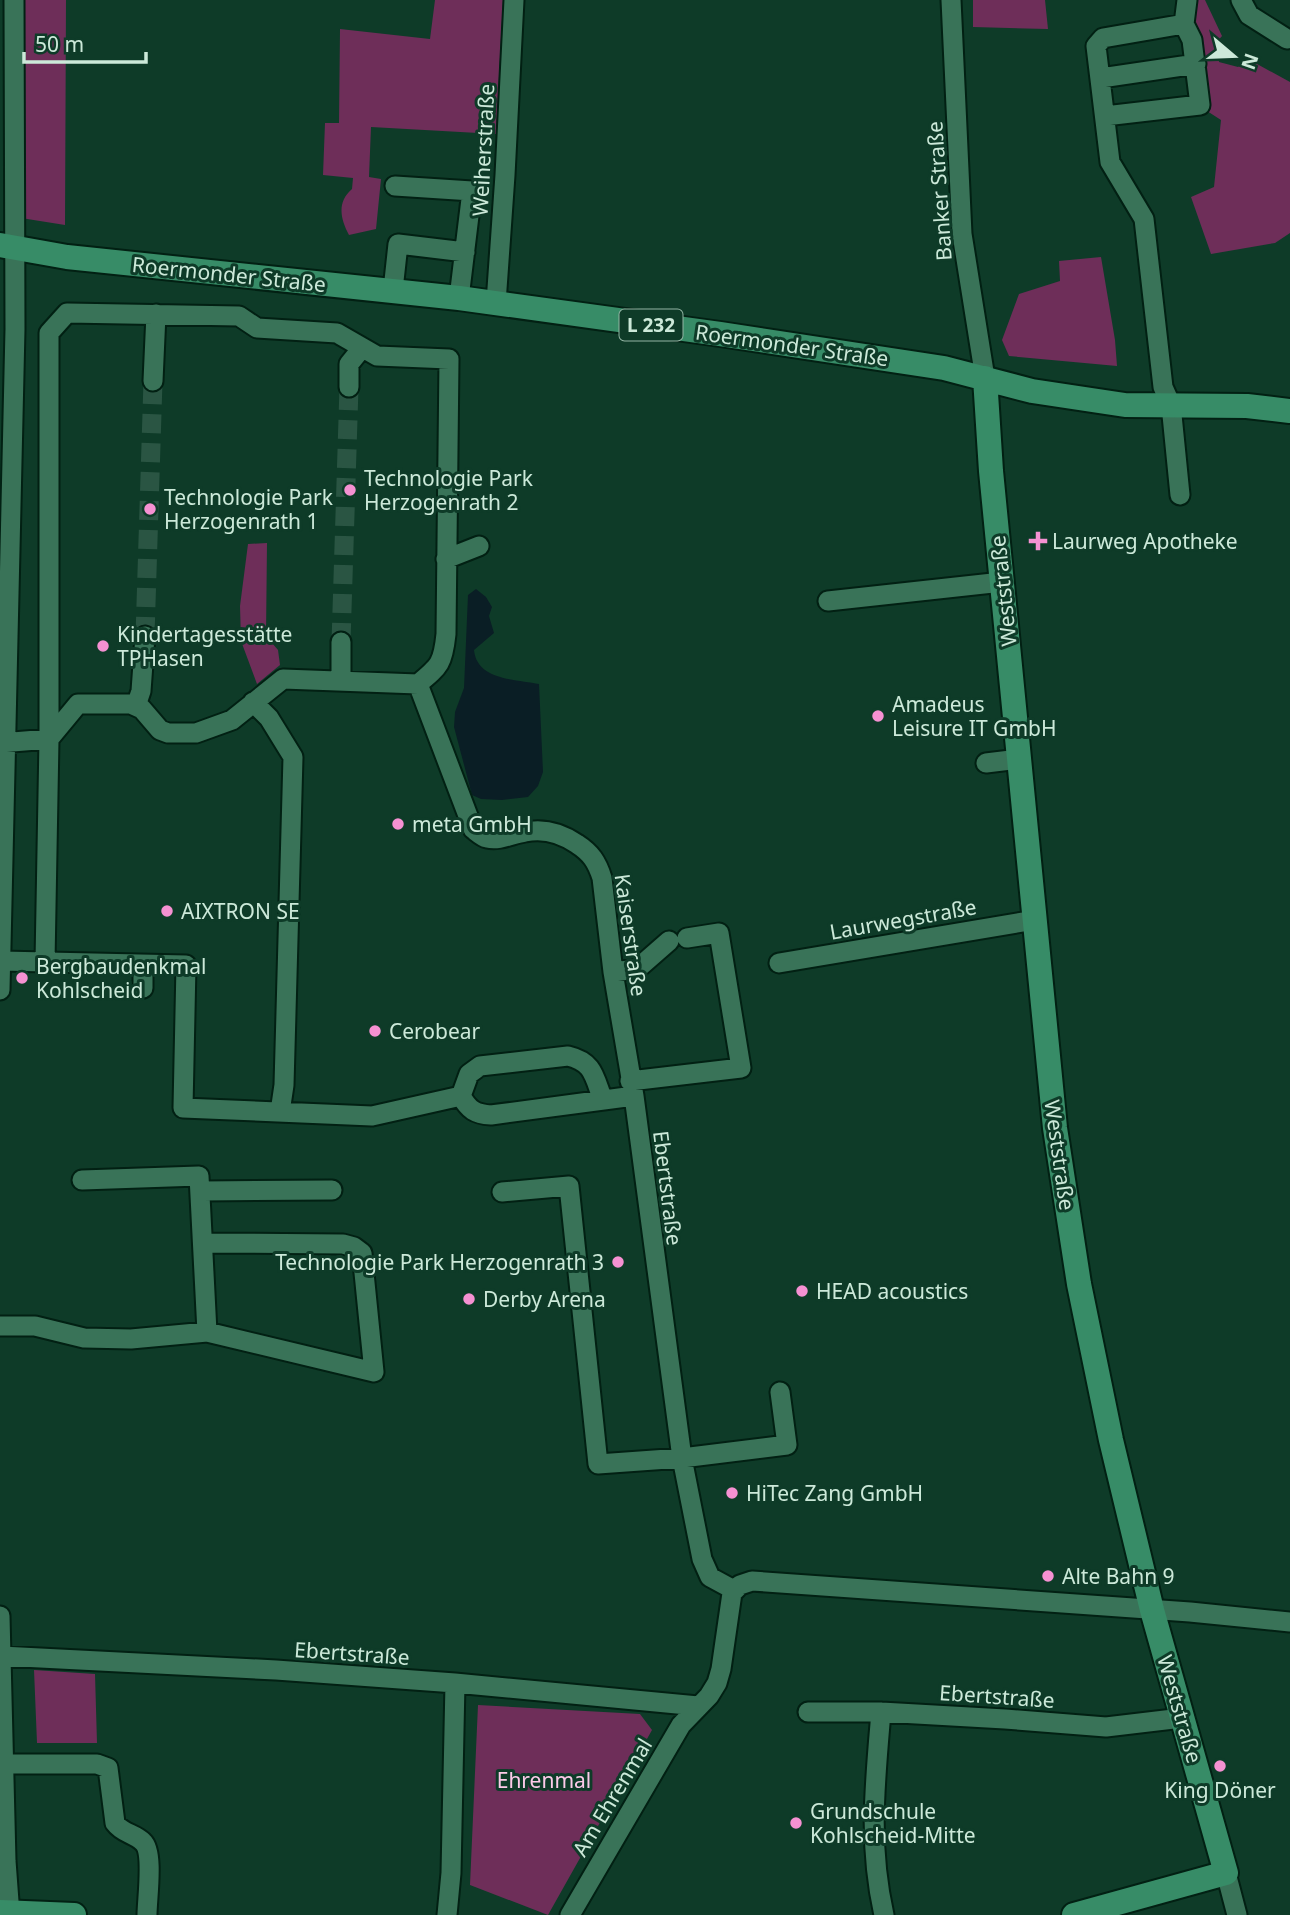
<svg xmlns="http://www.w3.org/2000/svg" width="1290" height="1915" font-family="'Noto Sans',sans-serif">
  <rect width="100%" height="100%" fill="#0e3b28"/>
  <!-- green -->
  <path fill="#6e2e59" d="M20,0h46l-1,225 -44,-7z
    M435,0h68l-7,134 -125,-7 -2,50 12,2 -5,50 -27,6c-9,-17 -12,-33 3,-46l1,-11 -30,-3 2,-52h14l1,-94 90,10z
    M973,0h72l3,29 -75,-2z
    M1197,0h8l17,36 -6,7 3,19 19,5 10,-8 42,23v151l-15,10 -64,11 -20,-57 23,-10 7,-67 -14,-9c-4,-22 -24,-95 -10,-111z
    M1101,257l14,83 2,26 -108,-10 -7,-16 17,-46 41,-13 -1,-20z
    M267,543l-1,93 12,14 2,15 -23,19 -16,-43 -1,-35 8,-62z
    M34,1670l61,4 2,69h-60z
    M478,1705l162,9 12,16 -104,185 -78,-30z"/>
  <!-- water -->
  <path fill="#0a1e25" d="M476,589l10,8 6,10 -3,9 5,17 -20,17c3,31 43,29 65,34l4,88 -5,14 -10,11 -26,3 -21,-1 -9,-4 -18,-68 1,-15 9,-24 4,-93z"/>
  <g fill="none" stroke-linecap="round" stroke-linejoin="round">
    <!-- minor-tunnel -->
    <path stroke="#2a5543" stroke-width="19" stroke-dasharray="19 10" stroke-linecap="butt" d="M145,636l8,-255
      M341,642l8,-255"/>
    <!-- minor casing -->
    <g stroke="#022013" stroke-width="23">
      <path id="minor" d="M951,0l11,234 23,144
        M1241,0l8,15 38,24
        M1184,24l3,-24
        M1101,78l95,-14
        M1105,116l95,-11 -8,-65 -8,-16 -81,14 -7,8 14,116 34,57 19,168 8,18 9,90
        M395,186l77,5 -13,107
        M393,290l5,-46 67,8
        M496,303l9,-128 9,-175
        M153,381l3,-67
        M349,387v-23l13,-16
        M446,559l33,-13
        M828,601l174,-19
        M341,680v-38
        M418,684l55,145c4,3 9,8 14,9 13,3 25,-4 38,-6 19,-4 36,1 52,12 14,9 20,18 25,34l11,94 21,124
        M253,702l16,16 24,39 -9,328 -4,27
        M136,706l5,-15 4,-55
        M0,743l49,-4 29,-35h53l11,5 18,21 8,3h28l36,-13 51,-41 135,5c22,-18 25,-21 28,-50l3,-275 -72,-3 -40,-23 -80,-5 -18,-12 -172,-3 -18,20v406l-4,223
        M986,763l33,-4
        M1,961l185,4 -3,143 189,8 89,-20
        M779,963l256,-43
        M613,972l24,-3 32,-28
        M143,988v-23
        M0,990l15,-661 -1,-329
        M630,1081l111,-13 -22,-135 -32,5
        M603,1100c-9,-23 -9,-38 -35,-44l-88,10 -11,8 -8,22c8,14 14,18 30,19l143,-19 48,362 20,101 8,18 24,13
        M82,1180l117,-4 8,156
        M202,1191l130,-1
        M502,1192l67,-6 29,278 84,-6 105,-13 -7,-53
        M0,1326h35l49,12 47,1 76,-7 167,40 -12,-119 -8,-6 -11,-3 -139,-1
        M0,1616l6,245 4,54
        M1,1656l275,14 179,13 243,23
        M808,1712h73l124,7 101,8 76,-9
        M881,1712c-6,71 -13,133 3,203
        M4,1764h93l11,4 7,55c8,11 19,10 28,19 11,10 4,57 4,73
        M1226,1873l11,42
        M447,1915l4,-42 4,-190
        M570,1915l111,-190 28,-29 8,-13 4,-14 11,-76 8,-8 12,-4 438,31 100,10"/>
    </g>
    <!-- major casing -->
    <g stroke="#022013" stroke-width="28">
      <path id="major" d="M0,245l67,12 392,41 261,36 224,34 88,23 93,14 122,1 43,5
        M985,378l6,93 64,657 24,156 32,156 41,170 74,263 -152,42
        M0,1912l74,3"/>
    </g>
    <!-- minor -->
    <use href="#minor" stroke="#397358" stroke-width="19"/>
    <!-- major -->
    <use href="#major" stroke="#378c67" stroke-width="24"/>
  </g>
  <!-- markers -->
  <g fill="#f591d2" stroke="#0e3b28" stroke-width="2.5">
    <circle cx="350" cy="490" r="7"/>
    <circle cx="150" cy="509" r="7"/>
    <path d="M1034.5 530.5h7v7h7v7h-7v7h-7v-7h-7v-7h7z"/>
    <circle cx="103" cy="646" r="7"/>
    <circle cx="878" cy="716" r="7"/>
    <circle cx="398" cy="824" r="7"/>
    <circle cx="167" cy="911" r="7"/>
    <circle cx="22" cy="978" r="7"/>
    <circle cx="375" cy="1031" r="7"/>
    <circle cx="618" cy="1262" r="7"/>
    <circle cx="802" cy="1291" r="7"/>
    <circle cx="469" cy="1299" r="7"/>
    <circle cx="732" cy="1493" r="7"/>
    <circle cx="1048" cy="1576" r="7"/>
    <circle cx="1220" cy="1766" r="7"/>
    <circle cx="796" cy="1823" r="7"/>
  </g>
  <g text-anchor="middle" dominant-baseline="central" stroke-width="6" stroke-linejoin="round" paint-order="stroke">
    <!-- shield labels -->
    <rect fill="#0e3b28" stroke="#93b5a4" stroke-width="2" x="619.5" y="309.5" width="63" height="31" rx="5"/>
    <g font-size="19" font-weight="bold" fill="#cce9d9">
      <text x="651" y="325">L 232</text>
    </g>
    <!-- street labels -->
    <g font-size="21" fill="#cce9d9" stroke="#0e3b28">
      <text transform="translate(483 150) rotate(-87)">Weiherstraße</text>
      <text transform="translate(939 191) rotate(-94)">Banker Straße</text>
      <text transform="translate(229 274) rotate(6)">Roermonder Straße</text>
      <text transform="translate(792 345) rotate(8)">Roermonder Straße</text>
      <text transform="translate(1003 591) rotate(-96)">Weststraße</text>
      <text transform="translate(903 919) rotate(-10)">Laurwegstraße</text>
      <text transform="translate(631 935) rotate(82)">Kaiserstraße</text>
      <text transform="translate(1060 1155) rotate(82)">Weststraße</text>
      <text transform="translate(668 1188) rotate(83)">Ebertstraße</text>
      <text transform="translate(352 1653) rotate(4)">Ebertstraße</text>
      <text transform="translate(997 1696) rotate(4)">Ebertstraße</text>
      <text transform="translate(1180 1709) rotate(74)">Weststraße</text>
      <text transform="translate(612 1797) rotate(-59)">Am Ehrenmal</text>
    </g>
    <!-- poi labels -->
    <g font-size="21" fill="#cce9d9" stroke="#0e3b28" text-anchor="start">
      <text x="364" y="478">Technologie Park<tspan x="364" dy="24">Herzogenrath 2</tspan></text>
      <text x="164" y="497">Technologie Park<tspan x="164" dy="24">Herzogenrath 1</tspan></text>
      <text x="1052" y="541">Laurweg Apotheke</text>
      <text x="117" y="634">Kindertagesstätte<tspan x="117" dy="24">TPHasen</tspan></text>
      <text x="892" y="704">Amadeus<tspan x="892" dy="24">Leisure IT GmbH</tspan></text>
      <text x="412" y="824">meta GmbH</text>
      <text x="181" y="911">AIXTRON SE</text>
      <text x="36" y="966">Bergbaudenkmal<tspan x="36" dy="24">Kohlscheid</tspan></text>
      <text x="389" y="1031">Cerobear</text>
      <text x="604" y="1262" text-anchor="end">Technologie Park Herzogenrath 3</text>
      <text x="816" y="1291">HEAD acoustics</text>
      <text x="483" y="1299">Derby Arena</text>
      <text x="746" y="1493">HiTec Zang GmbH</text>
      <text x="1062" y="1576">Alte Bahn 9</text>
      <text x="1220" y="1790" text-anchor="middle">King Döner</text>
      <text x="810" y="1811">Grundschule<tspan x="810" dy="24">Kohlscheid-Mitte</tspan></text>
    </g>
    <!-- park labels -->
    <g font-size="21" fill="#fdcae9" stroke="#0e3b28">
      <text x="544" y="1780">Ehrenmal</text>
    </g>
  </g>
  <!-- north arrow -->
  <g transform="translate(1234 56) rotate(109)" stroke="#0e3b28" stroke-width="5" paint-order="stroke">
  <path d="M0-5L12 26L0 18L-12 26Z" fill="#cce9d9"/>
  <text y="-10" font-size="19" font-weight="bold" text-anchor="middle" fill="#cce9d9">N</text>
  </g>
  <!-- scale -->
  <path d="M24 52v10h122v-10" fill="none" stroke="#cce9d9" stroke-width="3.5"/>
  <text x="35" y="52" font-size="21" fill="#cce9d9" stroke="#0e3b28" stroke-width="5" paint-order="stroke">50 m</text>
</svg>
